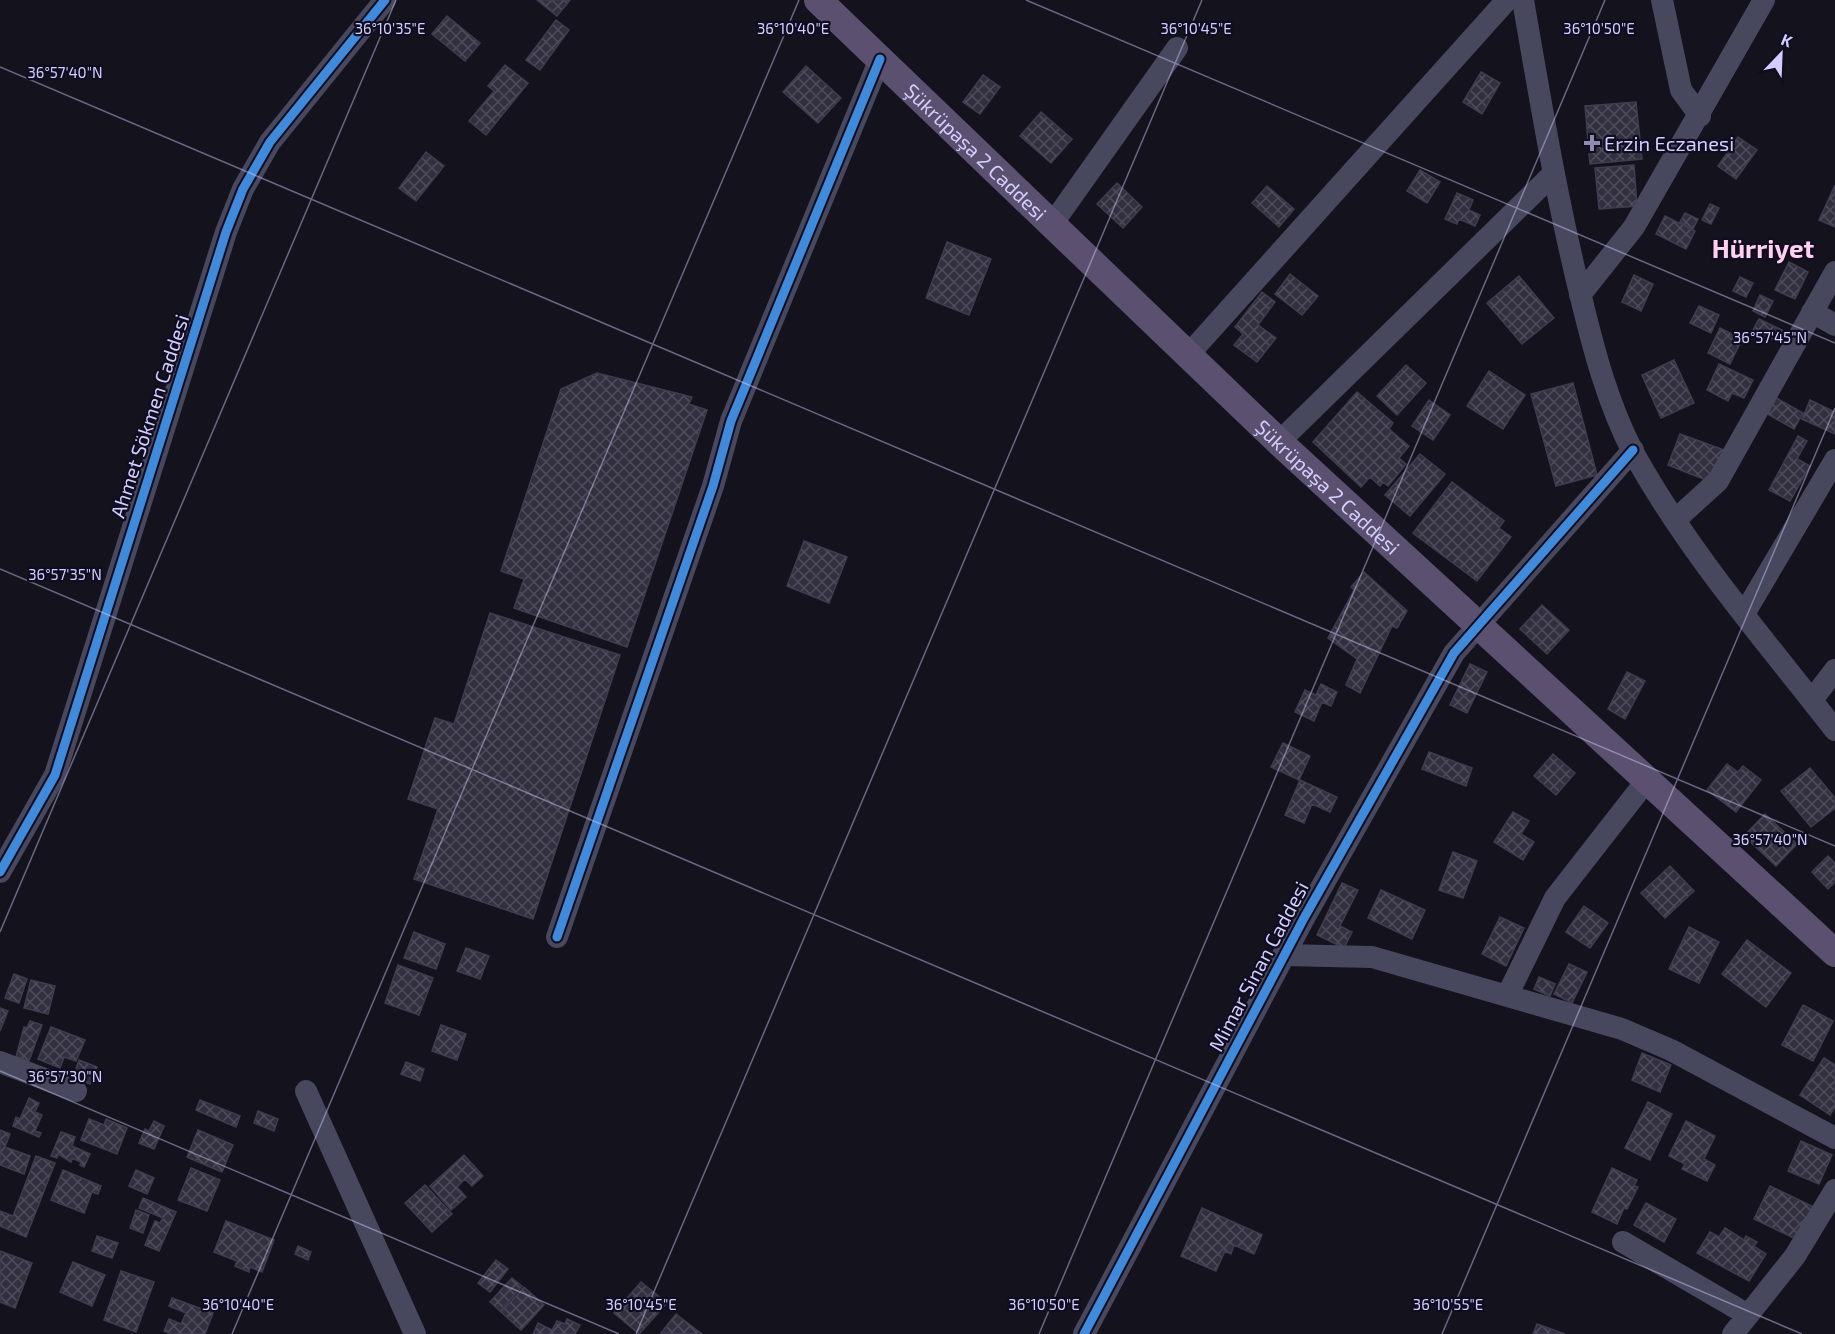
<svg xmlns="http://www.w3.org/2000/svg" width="1835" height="1334" font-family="'Exo 2',sans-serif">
  <defs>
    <pattern id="building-cross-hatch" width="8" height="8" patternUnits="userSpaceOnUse" patternTransform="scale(1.5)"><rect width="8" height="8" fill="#322f3f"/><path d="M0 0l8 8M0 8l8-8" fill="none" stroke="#4f4c5c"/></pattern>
  </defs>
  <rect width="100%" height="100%" fill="#14121d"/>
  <!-- building -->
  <path fill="url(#building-cross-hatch)" stroke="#3f3c50" stroke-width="1.5" d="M537,0h33l-13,16z
    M447,16l33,27 -15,18 -33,-27z
    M556,20l13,10 -29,40 -14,-10z
    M505,65l23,18 -42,52 -17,-14 25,-30 -6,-5z
    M806,66l35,32 -23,25 -35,-31z
    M1481,72l19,11 -18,31 -19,-12z
    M983,75l17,12 -20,27 -17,-12z
    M1636,102l6,57 -52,5 -5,-58z
    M1041,112l31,27 -21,24 -31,-27z
    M1738,137l19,13 -21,29 -18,-13z
    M426,152l18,14 -28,35 -17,-13z
    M1634,165l3,41 -38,3 -4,-41z
    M1420,170l20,12 -13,21 -20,-12z
    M1117,183l25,24 -19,21 -26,-24z
    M1835,185v42l-16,-7z
    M1267,186l27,23 -15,18 -27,-24z
    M1457,193l16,7 -4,10 11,5 -5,11 -16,-7 -2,5 -12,-5z
    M1710,204l9,4 -8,16 -9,-4z
    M1685,213l13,6 -5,10 -13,-7z
    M1665,216l30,15 -9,18 -30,-15z
    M947,242l44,17 -22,56 -43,-17z
    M1789,262l19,10 -13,27 -20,-9z
    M1290,274l28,22 -16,19 -27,-21z
    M1634,275l19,9 -12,27 -19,-9z
    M1519,276l35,42 -32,26 -35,-41z
    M1740,277l13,6 -7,14 -13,-6z
    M1262,292l13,10 -17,23 18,13 -19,24 -23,-17 9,-11 -8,-7z
    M1760,295l13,6 -8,16 -12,-6z
    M1699,306l20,9 -8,18 -21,-10z
    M1759,319l27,13 -5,11 -28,-13z
    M1720,328l22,11 -12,25 -22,-11z
    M1674,360l20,43 -33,15 -19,-43z
    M1719,364l34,16 -9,18 -12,-5 -4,8 -21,-11z
    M1406,365l20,18 -29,32 -20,-19z
    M1489,371l36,24 -22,34 -36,-23z
    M597,373l95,24 -3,7 18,6 -80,237 -113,-39 10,-29 -23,-8 60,-182z
    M1573,383l24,92 -41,11 -25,-92z
    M1357,392l36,31 -4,6 20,17 -10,12 7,6 -18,22 -5,-4 -3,4 -10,-9 -9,10 -48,-45z
    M1773,396l30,17 -9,16 -30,-17z
    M1429,400l21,15 -17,25 -21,-14z
    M1810,400l25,12v22l-33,-15z
    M1680,434l44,16 -13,32 -43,-17z
    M1798,436l9,5 -10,18 13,7 -20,35 -21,-11z
    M1420,454l25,20 -35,42 -25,-21z
    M1452,482l52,39 -5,7 12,9 -34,44 -64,-48z
    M804,541l43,16 -18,46 -42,-17z
    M1364,572l43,39 -10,17 -5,-2 -32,67 -14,-8 11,-26 -29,-21 26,-48 -3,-3z
    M1542,605l27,25 -22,24 -27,-25z
    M490,613l130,42 -87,264 -119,-40 24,-70 -30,-10 27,-81 19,6z
    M1470,664l17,8 -20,41 -17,-8z
    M1627,672l18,9 -20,38 -17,-10z
    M1321,684l16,8 -6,14 -9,-4 -8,19 -19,-9 10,-22 11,5z
    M1283,743l27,13 -11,24 -28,-13z
    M1429,752l43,16 -6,18 -44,-17z
    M1553,754l22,19 -19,22 -22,-19z
    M1727,764l11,8 5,-6 18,14 -25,32 -29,-22z
    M1810,768l25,30v10l-24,19 -30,-36z
    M1300,780l37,17 -7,15 -18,-8 -8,19 -19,-8z
    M1513,812l16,9 -8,13 13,8 -11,18 -29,-18z
    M1765,814l32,30 -21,22 -32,-30z
    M1453,852l24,9 -14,37 -24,-8z
    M1828,856l7,7v19l-7,7 -16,-17z
    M1670,866l24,25 -29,27 -24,-25z
    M1342,883l16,7 -18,36 12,6 -8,16 -27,-13z
    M1381,890l44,20 -13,29 -44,-21z
    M1584,906l24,17 -18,25 -24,-16z
    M1500,917l24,11 -18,38 -24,-12z
    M1689,927l30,15 -20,41 -30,-14z
    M414,932l31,12 -9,25 -32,-11z
    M1747,940l44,33 -25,34 -44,-33z
    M466,948l23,8 -9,23 -23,-8z
    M1569,964l18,8 -15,31 -18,-9z
    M398,965l35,13 -14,37 -34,-12z
    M14,974l13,5 -8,24 -14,-5z
    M1539,977l16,7 -5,12 -16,-7z
    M31,980l24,6 -7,28 -24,-6z
    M1803,1005l30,16 -20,40 -31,-16z
    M0,1008l8,3 -8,20z
    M30,1021l12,4 -13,36 -13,-4 8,-30 3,1z
    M441,1025l25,9 -9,26 -25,-9z
    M51,1027l34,13 -9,21 -12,-4 -4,11 -22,-9z
    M1642,1053l29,12 -11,27 -28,-12z
    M1824,1058l11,7v42l-5,8 -30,-20z
    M79,1060l18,7 -7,17 -17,-7z
    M406,1062l18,7 -4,12 -19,-7z
    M29,1098l10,5 -4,9 7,3 -7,16 6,2 -2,4 -26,-11 3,-9 4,2z
    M200,1100l40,16 -4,11 -40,-17z
    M1648,1102l24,12 -22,46 -25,-12z
    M258,1111l20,8 -4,12 -20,-8z
    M89,1119l15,6 2,-6 21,9 -10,26 -36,-14z
    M154,1121l10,5 -10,23 -15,-6 6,-14 4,2z
    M1686,1121l29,15 -11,23 11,6 -8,16 -25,-12 3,-5 -16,-8z
    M0,1130l10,4 -5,13 25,9 -6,18 -24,-9z
    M198,1130l35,15 -11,27 -35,-15z
    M61,1132l14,5 -3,9 18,8 -6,13 -4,-2 1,-3 -9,-4 -1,4 -13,-8 -1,4 -6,-2z
    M1801,1141l31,14 -13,29 -31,-13z
    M464,1155l19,21 -11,10 -7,-7 -8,8 9,10 -15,13 -21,-24z
    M36,1156l19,7 -29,74 -26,-11v-15l13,5z
    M191,1168l29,12 -13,31 -29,-11z
    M1612,1168l25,12 -3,6 4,1 -11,22 -3,-1 -7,16 -25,-12z
    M63,1170l38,16 -3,8 -6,-2 -8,21 -33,-13z
    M136,1170l18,8 -7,16 -18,-8z
    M425,1185l27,29 -20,18 -27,-29z
    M1770,1186l44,21 -16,33 -44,-21z
    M143,1198l33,14 -17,39 -14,-6 10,-24 5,2 3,-5 -24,-10z
    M1646,1203l30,16 -12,23 -30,-17z
    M1202,1208l60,27 -8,19 -20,-9 -3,9 -6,-3 -9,20 -35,-15z
    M136,1210l13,5 -6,18 -13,-5z
    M226,1221l48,19 -12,32 -12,-5 -1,5 -14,-6 2,-5 -23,-9z
    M1725,1228l19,12 2,-4 11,6 -3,4 12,8 -17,27 -52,-28 13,-21 9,5z
    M97,1236l21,7 -6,15 -20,-7z
    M298,1246l13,6 -3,8 -13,-6z
    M0,1251l32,12 -17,45 -15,-6z
    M496,1260l12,9 -18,23 -12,-9z
    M73,1262l32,13 -13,31 -32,-14z
    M121,1271l33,11 -18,50 -32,-12z
    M512,1278l10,8 -22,25 -10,-9z
    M641,1282l26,21 -28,31 -25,-21z
    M524,1287l20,18 -23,25 -20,-18z
    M172,1298l41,15 -8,21h-34l-7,-3 5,-12 12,5 5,-11 -17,-7z
    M676,1314l26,20 -41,-1z
    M567,1319l13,6 -5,9h-42l5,-11 14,7 5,-9 8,3z
    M1537,1324l28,10h-32z"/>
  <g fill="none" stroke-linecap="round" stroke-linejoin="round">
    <!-- minor -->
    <path stroke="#47475e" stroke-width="22" d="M1523,0c17,98 33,196 57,293 13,54 27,109 53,159 55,100 132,188 202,278
      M1662,0l19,90 19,26
      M1053,223l124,-175
      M1580,295l54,-68 130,-227
      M1812,312l23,13
      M1189,354l318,-354
      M1279,442l274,-268
      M1675,520l43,-39 117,-209
      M1744,614l91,-154
      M1812,700l23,-30
      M0,872l55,-97 171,-543 17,-43 27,-47 115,-142
      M557,937l156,-451 18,-65 149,-362
      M1283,955l89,2 250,72 49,21 164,88
      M1508,994l47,-96 92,-118
      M0,1062l76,29
      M306,1091l109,243
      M1623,1242l125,73
      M1084,1334l220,-416 150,-265 179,-203
      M1733,1334l62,-78 40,-66"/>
    <!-- major -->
    <path stroke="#5b506f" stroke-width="28" id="s1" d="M818,0l461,442 556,511"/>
    <!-- cycleway casing -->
    <g stroke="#100d21" stroke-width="13">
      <path id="cycleway" d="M0,872l55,-97 171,-543 17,-43 27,-47 115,-142
        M557,937l156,-451 18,-65 149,-362
        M1084,1334l220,-416 150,-265 179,-203"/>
    </g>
    <!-- cycleway -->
    <use href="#cycleway" stroke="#408adc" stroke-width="9"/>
  </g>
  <!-- ticks -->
  <path fill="none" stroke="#d2ceff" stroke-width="1.5" stroke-opacity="0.45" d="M1026,0l809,343M0,67l1835,779M0,569l1802,765M0,932l396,-932M0,1071l619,263M232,1334l567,-1334M636,1334l566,-1334M1039,1334l566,-1334M1442,1334l393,-926"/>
  <!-- markers -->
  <path fill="#908cb0" stroke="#100d21" stroke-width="2" d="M1589 134h6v6h6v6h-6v6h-6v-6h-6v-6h6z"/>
  <g text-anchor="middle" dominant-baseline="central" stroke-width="4.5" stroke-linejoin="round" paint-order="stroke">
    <!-- poi labels -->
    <g font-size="20" fill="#d2ceff" stroke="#100d21" text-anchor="start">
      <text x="1604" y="143">Erzin Eczanesi</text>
    </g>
    <!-- street labels -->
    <g font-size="20" fill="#d2ceff" stroke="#100d21">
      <text stroke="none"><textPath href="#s1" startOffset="219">Şükrüpaşa 2 Caddesi</textPath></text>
      <text transform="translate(149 416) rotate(-72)">Ahmet Sökmen Caddesi</text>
      <text stroke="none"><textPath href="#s1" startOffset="705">Şükrüpaşa 2 Caddesi</textPath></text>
      <text transform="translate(1258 966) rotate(-62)">Mimar Sinan Caddesi</text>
    </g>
    <!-- district labels -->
    <g font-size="26" font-weight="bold" fill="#ffd0ef" stroke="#100d21">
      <text x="1763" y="247">Hürriyet</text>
    </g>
  </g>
  <g font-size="15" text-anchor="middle" fill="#d2ceff" stroke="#100d21" stroke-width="4.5" stroke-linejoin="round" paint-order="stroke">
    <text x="390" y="34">36°10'35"E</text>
    <text x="793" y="34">36°10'40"E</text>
    <text x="1196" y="34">36°10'45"E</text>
    <text x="1599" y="34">36°10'50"E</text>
    <text x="65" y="78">36°57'40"N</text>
    <text x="1770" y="343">36°57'45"N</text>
    <text x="65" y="580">36°57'35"N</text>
    <text x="1770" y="845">36°57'40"N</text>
    <text x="65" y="1082">36°57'30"N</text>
    <text x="238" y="1310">36°10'40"E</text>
    <text x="641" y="1310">36°10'45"E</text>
    <text x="1044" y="1310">36°10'50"E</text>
    <text x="1448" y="1310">36°10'55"E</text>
  </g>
  <!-- north arrow -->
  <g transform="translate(1781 54) rotate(23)" stroke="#100d21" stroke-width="4.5" paint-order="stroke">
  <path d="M0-4.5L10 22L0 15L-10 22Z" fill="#d2ceff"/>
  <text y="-9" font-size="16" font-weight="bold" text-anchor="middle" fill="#d2ceff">K</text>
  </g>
</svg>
